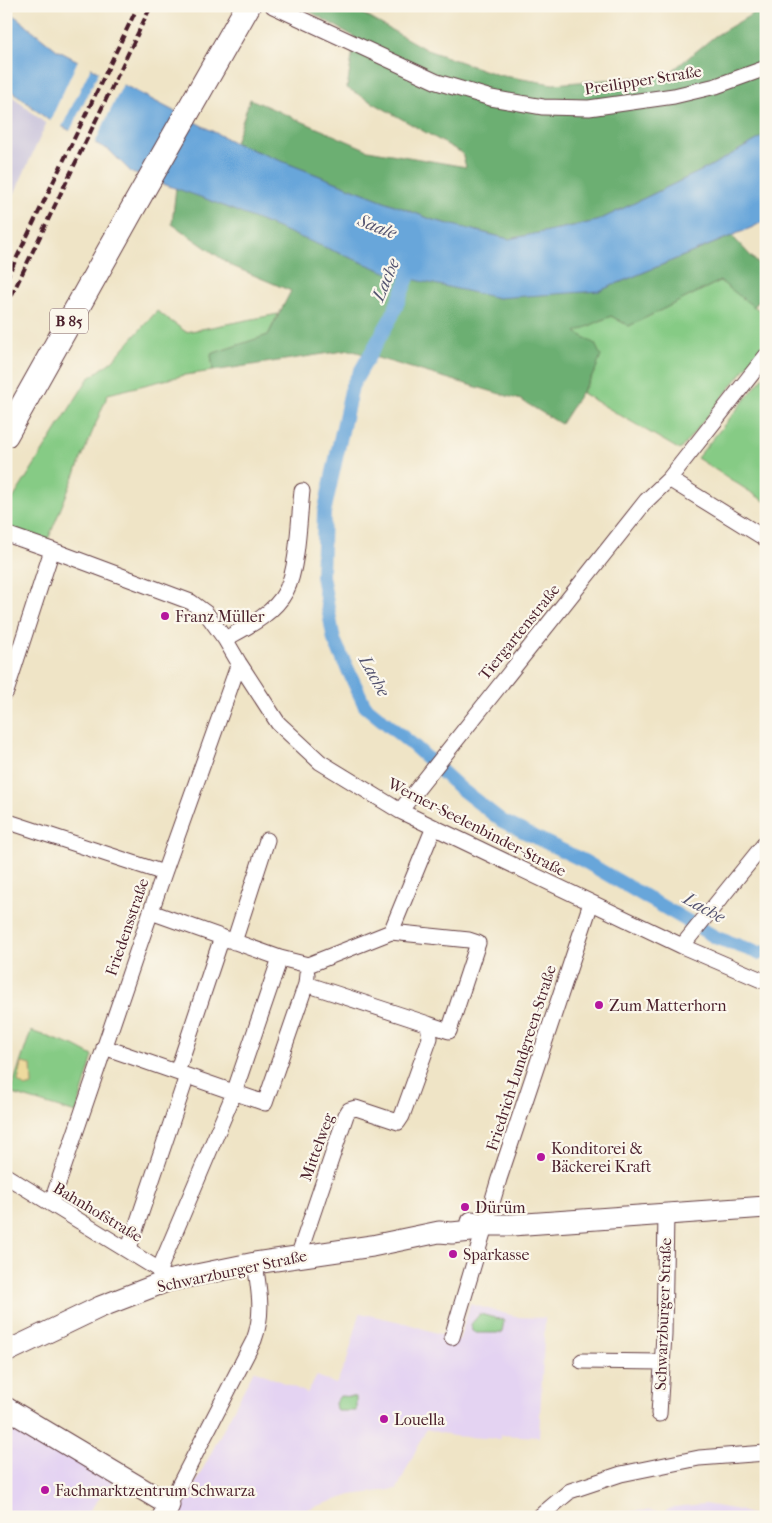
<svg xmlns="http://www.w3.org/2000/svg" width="772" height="1523" font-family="'IM FELL French Canon',serif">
  <rect width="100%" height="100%" fill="#fbf7ec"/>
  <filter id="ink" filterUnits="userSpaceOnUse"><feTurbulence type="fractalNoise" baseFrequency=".02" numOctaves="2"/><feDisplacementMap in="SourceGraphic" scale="10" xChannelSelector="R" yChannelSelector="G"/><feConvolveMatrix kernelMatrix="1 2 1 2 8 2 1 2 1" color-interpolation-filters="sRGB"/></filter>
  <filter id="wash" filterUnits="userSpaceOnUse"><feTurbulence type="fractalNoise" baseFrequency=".0096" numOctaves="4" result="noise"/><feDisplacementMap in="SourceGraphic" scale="20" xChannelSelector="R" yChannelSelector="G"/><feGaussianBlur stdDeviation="1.12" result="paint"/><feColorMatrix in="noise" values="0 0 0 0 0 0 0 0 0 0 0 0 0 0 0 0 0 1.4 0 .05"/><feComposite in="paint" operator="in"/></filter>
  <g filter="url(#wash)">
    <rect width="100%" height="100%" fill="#efe4c6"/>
    <!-- built -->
    <path fill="#e4d3f2" d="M470,1304l48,13 27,1 -6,119 -39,-2v4l-47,-3 -27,-7 -29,60 -46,6 -68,22h-105l76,-147 53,23 10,-17 19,8 11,-24 13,-47 45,10 54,17z
      M6,1420l107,62 -29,35h-78z
      M704,1504l35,6 19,7h-167l7,-3 50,-4 14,3 11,-6z"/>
    <!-- industrial -->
    <path fill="#c6c0da" d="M6,91l40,33 -40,88z"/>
    <!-- green -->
    <path fill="#86cb85" stroke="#687558" d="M720,281l46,34v28l-86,107 -98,-57 13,-22 -20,-39 36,-16 18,10z
      M157,311l29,21 92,-18 -10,21 -57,19 2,17 -28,4 -77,19 -61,148 -41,-11v-21l82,-131 24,-18z
      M766,374v128l-69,-44z
      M31,1031l43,15 19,10 -17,57 -66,-20z
      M480,1314l24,6 -2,13h-26l-4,-2 -1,-7z
      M340,1396l16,1v14h-18l-2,-2 -1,-6z"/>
    <!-- forest -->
    <path fill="#6caf72" stroke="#5b674e" d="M310,6h56l-3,8 64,36 71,25 55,9 114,-9 48,-39 51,-30v129l-59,33 -110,53 -88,18 -76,-19 -198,-77 15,-44 118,51 98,17 -4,-14 -115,-65 8,-51 -46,-26z
      M176,187l30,12 393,92 133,-55 34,36v20l-12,15 -34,-26 -91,45 -18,-10 -35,16 19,12 6,12 -6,15 -34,53 -40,-24 -171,-50 -137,21 -2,-17 57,-19 23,-44 -59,-25 -60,-42z"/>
    <!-- sand -->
    <path fill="#eeda9e" stroke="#9c7c64" d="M22,1063l9,2 1,20 -7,2 -7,-5z"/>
    <!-- water -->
    <path fill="#67a6da" stroke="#586282" d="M6,9l51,41 178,93 198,77 76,19 88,-18 110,-53 59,-33v85l-13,7 -154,64 -101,7 -105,-23 -187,-76 -74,-26 -23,-23 -62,-31 -41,-33z"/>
    <!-- pier -->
    <path fill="#efe4c6" d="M79,58l13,7 -31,64 -12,-6z
      M100,69l24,13 -30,63 -25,-12z"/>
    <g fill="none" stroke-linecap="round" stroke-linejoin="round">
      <!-- canal -->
      <path stroke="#67a6da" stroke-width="14" d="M415,261l-23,55 -40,70 -28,127 -2,63 12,64 31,66 49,40 47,43 41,32 82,40 133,77 42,15 7,-1"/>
    </g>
  </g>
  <g filter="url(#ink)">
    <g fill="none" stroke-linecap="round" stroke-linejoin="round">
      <!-- street casing -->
      <g stroke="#633d42" stroke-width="17">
        <path id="street" d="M273,6l164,76 54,16 52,9 46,1 85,-12 42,-10 50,-18
          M669,479l97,60
          M6,534l46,16 139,52 15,11 19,26 14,24 39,60 42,39 80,49 282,135 84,36
          M225,639c22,-12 49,-25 61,-48 12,-22 13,-73 16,-100
          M6,692l46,-142
          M400,811l246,-310 23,-22 97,-123
          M6,821l158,52
          M151,912l129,46 28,7 83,-33 43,-105
          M391,932l78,8 9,3 -29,88 -21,-7
          M234,942l33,-102
          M682,946l84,-104
          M104,1047l161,56 41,-119 1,-10
          M177,1072l45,-135
          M6,1176l150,92 9,10
          M51,1204l113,-331 75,-210
          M128,1251l59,-175
          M298,1257l48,-142 3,-5 7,-2 42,14 4,-6 28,-78 -2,-14 -122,-40
          M159,1270l75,-177 46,-135
          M452,1337l47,-158 92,-276
          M582,1361l80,1
          M659,1414l5,-79 2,-121
          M169,1505l85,-165c10,-27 5,-49 1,-77
          M539,1517l31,-26 51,-17 78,-16 67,-5"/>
      </g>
      <!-- secondary casing -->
      <g stroke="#633d42" stroke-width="23">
        <path id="secondary" d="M472,1222l14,3h26l254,-18
          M6,1352l94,-45 67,-26 88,-18 117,-17 67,-14 13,1 19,-2 15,-6
          M6,1408l163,97 -6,12"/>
      </g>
      <!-- primary casing -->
      <g stroke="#633d42" stroke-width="26">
        <path id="primary" d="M6,435l127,-227 115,-202"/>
      </g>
      <!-- street -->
      <use href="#street" stroke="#fff" stroke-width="15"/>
      <!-- secondary -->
      <use href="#secondary" stroke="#fff" stroke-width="21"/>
      <!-- primary -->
      <use href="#primary" stroke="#fff" stroke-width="24"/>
      <!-- rail -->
      <path stroke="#4a1f2b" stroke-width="4" stroke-dasharray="8 4" stroke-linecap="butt" d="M6,280l132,-274
        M6,307l145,-301"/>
    </g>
  </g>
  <!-- markers -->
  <g fill="#b5179e" stroke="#fbf7ec" stroke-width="2">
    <circle cx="165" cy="616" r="5"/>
    <circle cx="599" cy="1005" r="5"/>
    <circle cx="541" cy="1157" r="5"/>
    <circle cx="465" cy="1207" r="5"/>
    <circle cx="453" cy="1254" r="5"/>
    <circle cx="384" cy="1419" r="5"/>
    <circle cx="45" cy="1490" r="5"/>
  </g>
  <g text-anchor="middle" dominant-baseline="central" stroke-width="4.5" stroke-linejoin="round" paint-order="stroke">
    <!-- shield labels -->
    <rect fill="#fbf7ec" stroke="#7f6065" stroke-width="1" x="50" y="308.5" width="38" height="25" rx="4"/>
    <g font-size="15" font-weight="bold" fill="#4a1f2b">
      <text x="69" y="321">B 85</text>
    </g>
    <!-- street labels -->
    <g font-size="16" fill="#4a1f2b" stroke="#fbf7ec">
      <text transform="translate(643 80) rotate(-9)">Preilipper Straße</text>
      <text transform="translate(519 632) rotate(-51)">Tiergartenstraße</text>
      <text transform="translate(477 827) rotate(27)">Werner-Seelenbinder-Straße</text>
      <text transform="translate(127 927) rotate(-71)">Friedensstraße</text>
      <text transform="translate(521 1058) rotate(-72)">Friedrich-Lundgreen-Straße</text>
      <text transform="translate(317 1147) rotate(-70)">Mittelweg</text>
      <text transform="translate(98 1212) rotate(31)">Bahnhofstraße</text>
      <text transform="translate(232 1271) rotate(-12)">Schwarzburger Straße</text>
      <text transform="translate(663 1314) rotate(-88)">Schwarzburger Straße</text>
    </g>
    <!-- poi labels -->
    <g font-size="16" fill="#4a1f2b" stroke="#fbf7ec" text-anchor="start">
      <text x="175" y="616">Franz Müller</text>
      <text x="609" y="1005">Zum Matterhorn</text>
      <text x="551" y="1148">Konditorei &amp;<tspan x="551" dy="18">Bäckerei Kraft</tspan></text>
      <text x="475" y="1207">Dürüm</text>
      <text x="463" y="1254">Sparkasse</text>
      <text x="394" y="1419">Louella</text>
      <text x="55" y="1490">Fachmarktzentrum Schwarza</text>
    </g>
    <!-- water labels -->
    <g font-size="18" font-style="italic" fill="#565571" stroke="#fbf7ec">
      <text transform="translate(377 227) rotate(21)">Saale</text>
      <text transform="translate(386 280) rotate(-67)">Lache</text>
      <text transform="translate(374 676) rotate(61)">Lache</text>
      <text transform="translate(704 908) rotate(29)">Lache</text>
    </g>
  </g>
  <!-- margin -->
  <rect width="772" height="1523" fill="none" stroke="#fbf7ec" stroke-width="25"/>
</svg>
